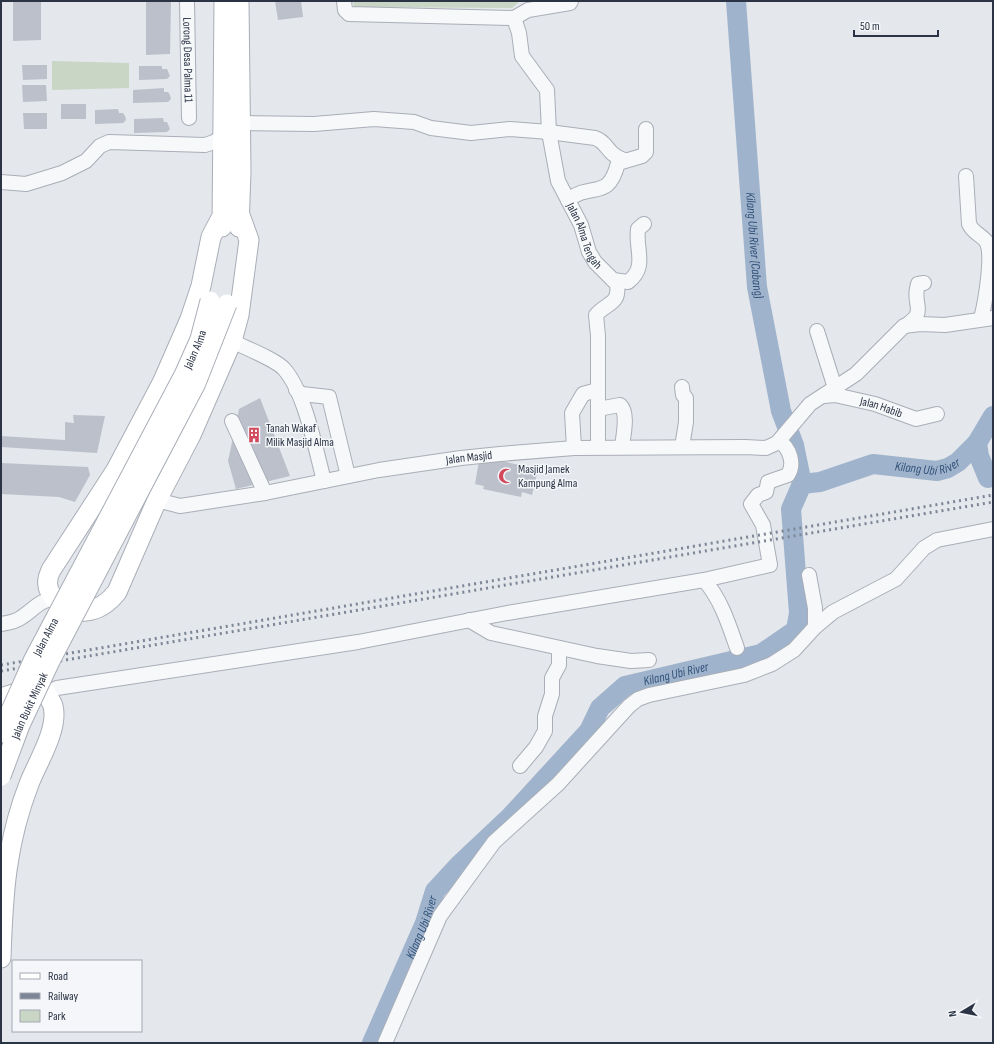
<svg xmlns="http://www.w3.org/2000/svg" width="994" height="1044" font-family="'Sofia Sans Condensed',sans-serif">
  <rect width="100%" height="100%" fill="#e4e7ec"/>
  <!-- green -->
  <path fill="#c9d6c5" d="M353,1h167l-8,7 -158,-1z
    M52,61l77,2v25l-77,2z"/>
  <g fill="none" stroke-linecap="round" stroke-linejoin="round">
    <!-- river -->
    <g stroke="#9fb4cc" stroke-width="20">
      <path id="s1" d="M736,1l21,286 24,124 13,34 8,39"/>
      <path d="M977,443l2,13 9,22"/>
      <path id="s2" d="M372,1043l53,-120 10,-32 24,-26 51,-48 79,-86 11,-23 25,-22 136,-32 35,-24 3,-17 -8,-104 11,-25 18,-2 53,-18 64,7 11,-3 10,-6 19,-19 16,-27"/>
    </g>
  </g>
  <!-- building -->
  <path fill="#bbc0ca" d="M13,1h28v39l-28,1z
    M146,1h25l-1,53 -24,1z
    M275,1h26l2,16 -25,3z
    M22,65h25v14l-24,1z
    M139,66h23v3h5l3,7 -3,3 -28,1z
    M22,85h24l1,16 -24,1z
    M164,88v4h4l2,3 1,4 -3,3 -35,1v-13z
    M61,104h25v15h-25z
    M118,109l1,4h4l2,3 1,4 -3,3 -28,1v-14z
    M23,113h24v16h-23z
    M163,118l1,4h3l3,7 -3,3 -33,1v-14z
    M260,398l30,78 -54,13 -8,-28 11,-52z
    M73,415l32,1 -8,37 -96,-6v-11l64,4v-18l9,1z
    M488,458l50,11 -6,26 -10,-3 -1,5 -38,-8 1,-3 -9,-2 4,-23z
    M1,463l87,4 2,8 -15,27 -16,-5 -58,-3z"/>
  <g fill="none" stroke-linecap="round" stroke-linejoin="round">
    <!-- street casing -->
    <g stroke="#a9aeb7" stroke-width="16">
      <g id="street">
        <path id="s3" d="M187,1l2,117"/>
        <path d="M344,1l1,9 4,4 165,4 14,-8 42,-7 1,-2"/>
        <path id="s4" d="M514,18l5,15 3,23 25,34 2,42 9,49 23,44 8,27 6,10 22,22c3,21 -10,18 -21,31l2,21v111"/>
        <path d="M241,123l73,1 60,-5 40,3 17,6 40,5 39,-4 39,3 46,6c13,4 11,16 29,22"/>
        <path d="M966,176l3,48c4,9 11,10 17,17 8,13 -1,62 -5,78"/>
        <path d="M1,182l25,2 36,-11 24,-12 14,-15 9,-4 96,3 9,-3 9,-6"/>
        <path d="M568,200c24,-19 40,2 50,-37l24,-7 4,-4v-23"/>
        <path d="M613,280l15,2c20,-15 7,-33 10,-53l6,-5"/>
        <path d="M905,326c24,-16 6,-20 13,-42l6,-1"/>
        <path d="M817,331l18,57"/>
        <path d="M232,341c13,7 43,18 52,28 21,23 32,82 40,112"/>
        <path d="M682,387l1,8 3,3v24l-4,25"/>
        <path d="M296,390l6,4 27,3 19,79"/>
        <path id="s5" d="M824,396l11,-1 40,9 41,15 21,-5"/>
        <path d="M598,409l22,-4c9,8 3,31 2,42"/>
        <path d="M232,421l33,72"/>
        <path d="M574,448l-2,-35 11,-19 14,-4"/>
        <path id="s6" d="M157,500l23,6 85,-13 114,-23 82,-12 39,-4 74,-6 171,-1 21,1 11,-5 33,-39 46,-30 48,-48 16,-2 25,1 48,-7"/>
        <path d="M809,575l6,33v19"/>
        <path d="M704,580l66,-15 -7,-40 -12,-21 7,-9 8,-3 2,-10 20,-7c7,-11 2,-27 -9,-34"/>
        <path d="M469,620l22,13 106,23 34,5 18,-1"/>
        <path d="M1,624c7,-1 16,-3 21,-7 12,-8 18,-17 33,-19"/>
        <path d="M46,693l11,-5 301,-46 149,-29 197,-33c17,19 25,45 33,68"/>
        <path d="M520,766l16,-19 9,-16v-15l7,-22v-16l7,-13v-17"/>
        <path d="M385,1043l55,-127 54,-74 64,-58 71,-78 9,-7 11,-4 95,-20 28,-11 22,-14 21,-23 18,-15 63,-33 28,-31 13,-8 56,-11"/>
      </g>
    </g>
    <!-- secondary casing -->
    <g stroke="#a9aeb7" stroke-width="21">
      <path id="secondary" d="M222,216l-11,21 -10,49 -11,33 -28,64 -46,87 -65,100c-1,3 -3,6 -3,9 -4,18 22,35 38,32 13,-1 23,-9 31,-19l40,-92 34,-65 41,-94 7,-26 10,-75 -9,-25
        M222,227l2,-226
        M239,227l2,-55 -2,-171
        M1,698l25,-8 20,3c2,4 6,9 7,13 6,23 -16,57 -24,78 -23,59 -26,111 -28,174"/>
    </g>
    <!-- street -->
    <use href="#street" stroke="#f7f8fa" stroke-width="14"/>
    <!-- secondary -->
    <use href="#secondary" stroke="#fff" stroke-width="19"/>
    <!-- rail -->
    <path stroke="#7d8696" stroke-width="3" stroke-dasharray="2 4" stroke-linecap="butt" d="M1,665l992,-170
      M1,671l992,-169"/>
    <!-- secondary-bridge casing -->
    <g stroke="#a9aeb7" stroke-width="21" stroke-linecap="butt">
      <g id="secondary-bridge">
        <path id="s7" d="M1,733l32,-72 151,-286 16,-36 10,-38"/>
        <path id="s8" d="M1,776l19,-51 31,-66 145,-276 31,-79"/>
      </g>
    </g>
    <!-- secondary-bridge -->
    <use href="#secondary-bridge" stroke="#fff" stroke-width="19"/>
  </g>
  <!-- icons -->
  <defs>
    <g id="building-bare" transform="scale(1.2)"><path d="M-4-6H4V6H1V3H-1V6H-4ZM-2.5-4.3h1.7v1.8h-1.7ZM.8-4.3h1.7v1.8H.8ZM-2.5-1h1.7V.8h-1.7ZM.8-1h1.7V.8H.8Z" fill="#d1495b" stroke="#f4f6f9" stroke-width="2.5" paint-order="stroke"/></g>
    <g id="mosque-bare" transform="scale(1.2)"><path d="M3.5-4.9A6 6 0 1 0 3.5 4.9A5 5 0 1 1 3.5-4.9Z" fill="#d1495b" stroke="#f4f6f9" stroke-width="2.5" paint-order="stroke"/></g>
  </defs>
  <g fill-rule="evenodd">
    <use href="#building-bare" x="254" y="435"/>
    <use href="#mosque-bare" x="506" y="476"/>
  </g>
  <g text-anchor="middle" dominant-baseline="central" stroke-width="3" stroke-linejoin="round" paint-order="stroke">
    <!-- street labels -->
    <g font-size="12" fill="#2b3445" stroke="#f4f6f9">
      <text stroke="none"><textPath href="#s3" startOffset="59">Lorong Desa Palma 11</textPath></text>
      <text stroke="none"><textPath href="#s4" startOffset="234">Jalan Alma Tengah</textPath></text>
      <text stroke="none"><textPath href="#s7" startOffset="430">Jalan Alma</textPath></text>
      <text stroke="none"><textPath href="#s5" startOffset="59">Jalan Habib</textPath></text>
      <text stroke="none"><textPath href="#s6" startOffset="317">Jalan Masjid</textPath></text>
      <text stroke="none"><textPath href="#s7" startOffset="106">Jalan Alma</textPath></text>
      <text stroke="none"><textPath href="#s8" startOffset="76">Jalan Bukit Minyak</textPath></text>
    </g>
    <!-- poi labels -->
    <g font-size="12" fill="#2b3445" stroke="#f4f6f9" text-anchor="start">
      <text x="266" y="428">Tanah Wakaf<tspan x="266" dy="14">Milik Masjid Alma</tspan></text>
      <text x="518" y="469">Masjid Jamek<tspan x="518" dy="14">Kampung Alma</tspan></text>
    </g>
    <!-- water labels -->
    <g font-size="13" font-style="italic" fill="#34527a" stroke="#f4f6f9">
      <text stroke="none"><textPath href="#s1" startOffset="245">Kilang Ubi River (Cabang)</textPath></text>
      <text stroke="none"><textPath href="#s2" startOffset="906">Kilang Ubi River</textPath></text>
      <text stroke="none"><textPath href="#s2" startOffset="498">Kilang Ubi River</textPath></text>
      <text stroke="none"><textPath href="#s2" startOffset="126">Kilang Ubi River</textPath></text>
    </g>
  </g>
  <!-- border -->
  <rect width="994" height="1044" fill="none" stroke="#2b3445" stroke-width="4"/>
  <!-- legend -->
  <rect x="12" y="960" width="130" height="72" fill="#f4f6f9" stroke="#a4a8b1"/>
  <rect x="20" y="973" width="20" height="6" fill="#ffffff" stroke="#a4a8b1"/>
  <text x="48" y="980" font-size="12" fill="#2b3445">Road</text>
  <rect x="20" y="993" width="20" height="6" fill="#7d8696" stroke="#a4a8b1"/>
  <text x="48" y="1000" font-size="12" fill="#2b3445">Railway</text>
  <rect x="20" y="1010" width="20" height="12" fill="#c9d6c5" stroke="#a4a8b1"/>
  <text x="48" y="1020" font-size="12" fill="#2b3445">Park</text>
  <!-- north arrow -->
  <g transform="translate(962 1012) rotate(260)" stroke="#f4f6f9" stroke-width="3" paint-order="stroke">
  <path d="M0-3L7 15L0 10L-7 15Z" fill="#2b3445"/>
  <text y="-6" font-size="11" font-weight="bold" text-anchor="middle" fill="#2b3445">N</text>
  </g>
  <!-- scale -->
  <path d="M854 30v6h84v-6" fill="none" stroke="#2b3445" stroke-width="2"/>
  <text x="860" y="30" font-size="12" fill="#2b3445" stroke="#f4f6f9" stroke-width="3" paint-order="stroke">50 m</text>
</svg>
